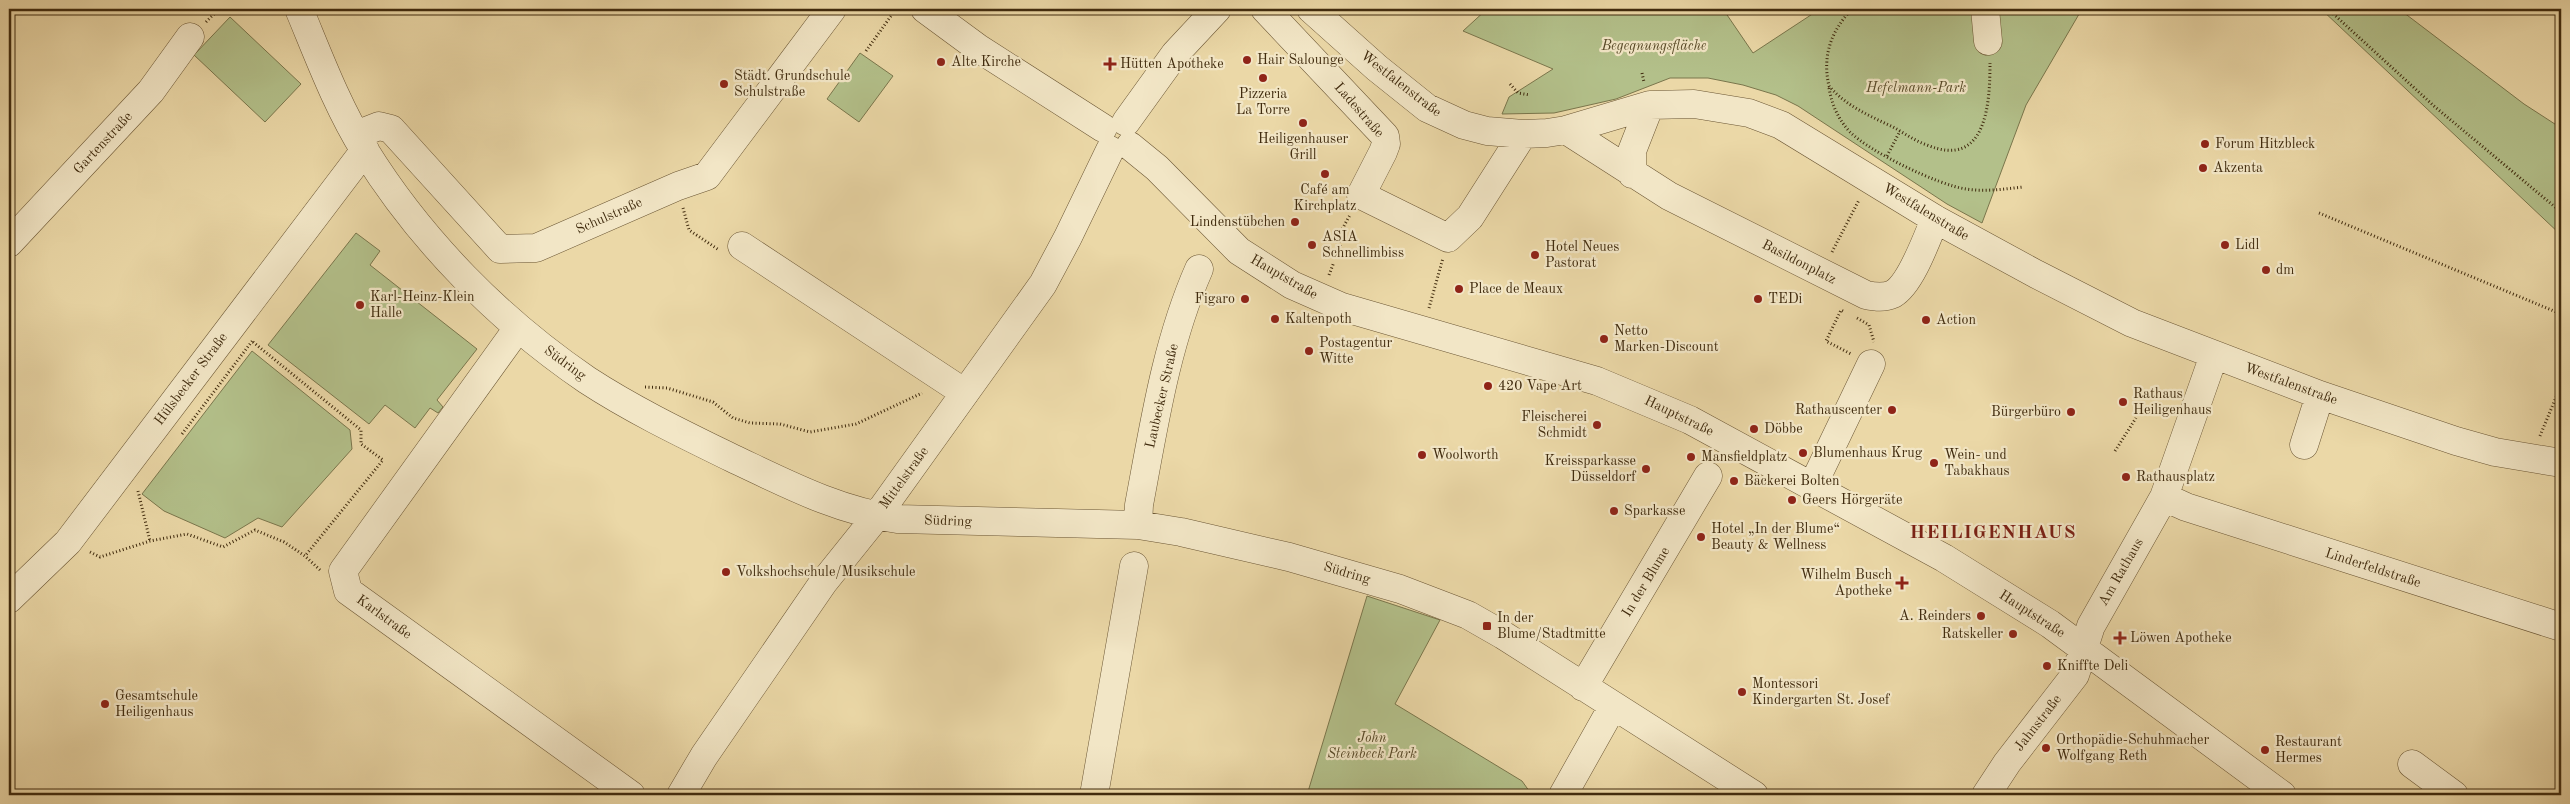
<svg xmlns="http://www.w3.org/2000/svg" width="2570" height="804" font-family="'Old Standard TT',serif">
  <rect width="100%" height="100%" fill="#ebd8a7"/>
  <filter id="stains"><feTurbulence type="fractalNoise" baseFrequency=".004" numOctaves="4"/><feColorMatrix values="0 0 0 0 .2 0 0 0 0 .09 0 0 0 0 .02 0 0 0 .5 -.17"/></filter>
  <radialGradient id="worn" r=".72"><stop offset=".6" stop-color="#630" stop-opacity="0"/><stop offset="1" stop-color="#630" stop-opacity=".3"/></radialGradient>
  <!-- green -->
  <path fill="#b3c08a" stroke="#7a764c" d="M1487,9h236l30,44 67,-44h262l-56,96 -44,118 -35,-19 -149,-98 -22,-11 -33,-10 -35,-7h-38l-54,21 -62,14 -52,1 7,-17 44,-28 -90,-38z
    M2321,9h78l125,95 37,24v107z
    M230,17l71,67 -36,38 -71,-67z
    M860,53l33,23 -34,46 -32,-23z
    M356,233l24,18 -10,14 107,84 -40,51 6,7 -5,6 -8,-5 -15,20 -30,-23 -16,19 -101,-79z
    M252,351l98,79 2,19 -70,78 -24,-9 -33,20 -61,-27 -22,-17z
    M1367,596l73,24 -45,84 127,77 10,14h-225z"/>
  <g fill="none" stroke-linecap="round" stroke-linejoin="round">
    <!-- minor casing -->
    <g stroke="#6b5634" stroke-width="29">
      <path id="minor" d="M299,9c20,48 38,97 66,142 56,90 134,169 222,229 46,30 96,54 145,78 53,25 108,54 166,61l240,6 43,7 108,25 111,32 68,26 35,20 251,160
        M925,9l53,39 125,80
        M1265,9l120,127 1,8 -3,8 -22,43 87,43 22,-21 53,-83
        M1311,9l66,59 50,40 37,17 23,6 36,3 24,-1 19,-3 84,-25 44,-1 55,9 32,12 154,94 101,55 96,49 188,72 136,46 39,11 66,11
        M1985,9l3,32
        M1126,122l49,-68 42,-45
        M1566,130l103,66 197,99c10,2 18,3 27,-1 18,-10 34,-56 42,-75
        M356,135l23,-9 12,3 109,120 36,-1 142,-62 29,-10 125,-167
        M1130,146l27,22 82,83 53,34 50,22 255,74 93,39 254,138 106,66 232,171
        M1632,174v-23l18,-46
        M9,243l142,-152 39,-54
        M742,246l223,147
        M518,328l-175,243 5,20 283,204
        M2304,445l16,-50
        M1812,487l59,-123
        M2164,497l22,10 375,120
        M1138,525l1,-20c15,-80 27,-161 60,-236
        M9,599l59,-57 297,-392
        M1583,687l125,-211
        M2412,764l42,31
        M681,795l23,-39 119,-173 53,-66 167,-233 25,-47 42,-87
        M1094,795l40,-229
        M1563,795l50,-89
        M1986,795l21,-32 68,-88 16,-49 73,-129 50,-142"/>
    </g>
    <!-- path -->
    <path stroke="#402b0e" stroke-width="3" stroke-dasharray="1 2.5" stroke-linecap="butt" d="M1852,9c-21,22 -30,47 -23,77 17,20 41,30 64,41 11,6 22,14 34,18 60,25 63,-43 63,-82
      M2328,9l106,97 127,106
      M206,22l13,-13
      M866,51l30,-42
      M1642,73l2,9
      M1510,84l8,9 12,2
      M1829,88c3,17 9,31 21,44 20,20 88,53 116,57 19,3 38,0 57,-2
      M1887,156l13,-25
      M683,208l6,22 30,20
      M2319,213l242,101
      M1340,246v-13l10,-18
      M1832,252l27,-52
      M1329,275l5,-13
      M1429,308l14,-50
      M1843,311l-2,-1 -15,31 25,13
      M1857,318l12,7 5,17
      M253,342l108,88v14l22,16 -78,96
      M645,387l22,1 46,14 20,16 17,5 30,1 30,8 46,-8 66,-31
      M182,434l71,-94
      M2540,436l21,-51
      M2115,451l21,-33
      M138,491l12,50
      M90,552l10,5 50,-16 37,-7 36,13 32,-17 29,12 21,14 15,14"/>
    <!-- minor -->
    <use href="#minor" stroke="#f2e6c6" stroke-width="28"/>
  </g>
  <!-- markers -->
  <g fill="#8f2418" stroke="#f2e6c6" stroke-width="2">
    <circle cx="1247" cy="60" r="5"/>
    <circle cx="941" cy="62" r="5"/>
    <path d="M1107.5 56.5h5v5h5v5h-5v5h-5v-5h-5v-5h5z"/>
    <circle cx="1263" cy="78" r="5"/>
    <circle cx="724" cy="84" r="5"/>
    <circle cx="1303" cy="123" r="5"/>
    <circle cx="2205" cy="144" r="5"/>
    <circle cx="2203" cy="168" r="5"/>
    <circle cx="1325" cy="174" r="5"/>
    <circle cx="1295" cy="222" r="5"/>
    <circle cx="1312" cy="245" r="5"/>
    <circle cx="2225" cy="245" r="5"/>
    <circle cx="1535" cy="255" r="5"/>
    <circle cx="2266" cy="270" r="5"/>
    <circle cx="1459" cy="289" r="5"/>
    <circle cx="1245" cy="299" r="5"/>
    <circle cx="1758" cy="299" r="5"/>
    <circle cx="360" cy="305" r="5"/>
    <circle cx="1275" cy="319" r="5"/>
    <circle cx="1926" cy="320" r="5"/>
    <circle cx="1604" cy="339" r="5"/>
    <circle cx="1309" cy="351" r="5"/>
    <circle cx="1488" cy="386" r="5"/>
    <circle cx="2123" cy="402" r="5"/>
    <circle cx="1892" cy="410" r="5"/>
    <circle cx="2071" cy="412" r="5"/>
    <circle cx="1597" cy="425" r="5"/>
    <circle cx="1754" cy="429" r="5"/>
    <circle cx="1803" cy="453" r="5"/>
    <circle cx="1422" cy="455" r="5"/>
    <circle cx="1691" cy="457" r="5"/>
    <circle cx="1934" cy="463" r="5"/>
    <circle cx="1646" cy="469" r="5"/>
    <circle cx="2126" cy="477" r="5"/>
    <circle cx="1734" cy="481" r="5"/>
    <circle cx="1792" cy="500" r="5"/>
    <circle cx="1614" cy="511" r="5"/>
    <circle cx="1701" cy="537" r="5"/>
    <circle cx="726" cy="572" r="5"/>
    <path d="M1899.5 575.5h5v5h5v5h-5v5h-5v-5h-5v-5h5z"/>
    <circle cx="1981" cy="616" r="5"/>
    <rect x="1482" y="621" width="10" height="10" rx="2.5"/>
    <circle cx="2013" cy="634" r="5"/>
    <path d="M2117.5 630.5h5v5h5v5h-5v5h-5v-5h-5v-5h5z"/>
    <circle cx="2047" cy="666" r="5"/>
    <circle cx="1742" cy="692" r="5"/>
    <circle cx="105" cy="704" r="5"/>
    <circle cx="2046" cy="748" r="5"/>
    <circle cx="2265" cy="750" r="5"/>
  </g>
  <g text-anchor="middle" dominant-baseline="central" stroke-width="4.5" stroke-linejoin="round" paint-order="stroke">
    <!-- park labels -->
    <g font-size="14" font-style="italic" fill="#574927" stroke="#f2e6c6">
      <text x="1654" y="46">Begegnungsfläche</text>
      <text x="1916" y="88">Hefelmann-Park</text>
      <text x="1372" y="738">John<tspan x="1372" dy="16">Steinbeck Park</tspan></text>
    </g>
    <!-- poi labels -->
    <g font-size="14" fill="#402b0e" stroke="#f2e6c6" text-anchor="start">
      <text x="1257" y="60">Hair Salounge</text>
      <text x="951" y="62">Alte Kirche</text>
      <text x="1120" y="64">Hütten Apotheke</text>
      <text x="734" y="76">Städt. Grundschule<tspan x="734" dy="16">Schulstraße</tspan></text>
      <text x="1263" y="94" text-anchor="middle">Pizzeria<tspan x="1263" dy="16">La Torre</tspan></text>
      <text x="1303" y="139" text-anchor="middle">Heiligenhauser<tspan x="1303" dy="16">Grill</tspan></text>
      <text x="2215" y="144">Forum Hitzbleck</text>
      <text x="2213" y="168">Akzenta</text>
      <text x="1325" y="190" text-anchor="middle">Café am<tspan x="1325" dy="16">Kirchplatz</tspan></text>
      <text x="1285" y="222" text-anchor="end">Lindenstübchen</text>
      <text x="1322" y="237">ASIA<tspan x="1322" dy="16">Schnellimbiss</tspan></text>
      <text x="2235" y="245">Lidl</text>
      <text x="1545" y="247">Hotel Neues<tspan x="1545" dy="16">Pastorat</tspan></text>
      <text x="2276" y="270">dm</text>
      <text x="1469" y="289">Place de Meaux</text>
      <text x="370" y="297">Karl-Heinz-Klein<tspan x="370" dy="16">Halle</tspan></text>
      <text x="1235" y="299" text-anchor="end">Figaro</text>
      <text x="1768" y="299">TEDi</text>
      <text x="1285" y="319">Kaltenpoth</text>
      <text x="1936" y="320">Action</text>
      <text x="1614" y="331">Netto<tspan x="1614" dy="16">Marken-Discount</tspan></text>
      <text x="1319" y="343">Postagentur<tspan x="1319" dy="16">Witte</tspan></text>
      <text x="1498" y="386">420 Vape Art</text>
      <text x="2133" y="394">Rathaus<tspan x="2133" dy="16">Heiligenhaus</tspan></text>
      <text x="1882" y="410" text-anchor="end">Rathauscenter</text>
      <text x="2061" y="412" text-anchor="end">Bürgerbüro</text>
      <text x="1587" y="417" text-anchor="end">Fleischerei<tspan x="1587" dy="16">Schmidt</tspan></text>
      <text x="1764" y="429">Döbbe</text>
      <text x="1813" y="453">Blumenhaus Krug</text>
      <text x="1432" y="455">Woolworth</text>
      <text x="1944" y="455">Wein- und<tspan x="1944" dy="16">Tabakhaus</tspan></text>
      <text x="1701" y="457">Mansfieldplatz</text>
      <text x="1636" y="461" text-anchor="end">Kreissparkasse<tspan x="1636" dy="16">Düsseldorf</tspan></text>
      <text x="2136" y="477">Rathausplatz</text>
      <text x="1744" y="481">Bäckerei Bolten</text>
      <text x="1802" y="500">Geers Hörgeräte</text>
      <text x="1624" y="511">Sparkasse</text>
      <text x="1711" y="529">Hotel „In der Blume“<tspan x="1711" dy="16">Beauty &amp; Wellness</tspan></text>
      <text x="736" y="572">Volkshochschule/Musikschule</text>
      <text x="1892" y="575" text-anchor="end">Wilhelm Busch<tspan x="1892" dy="16">Apotheke</tspan></text>
      <text x="1971" y="616" text-anchor="end">A. Reinders</text>
      <text x="1497" y="618">In der<tspan x="1497" dy="16">Blume/Stadtmitte</tspan></text>
      <text x="2003" y="634" text-anchor="end">Ratskeller</text>
      <text x="2130" y="638">Löwen Apotheke</text>
      <text x="2057" y="666">Kniffte Deli</text>
      <text x="1752" y="684">Montessori<tspan x="1752" dy="16">Kindergarten St. Josef</tspan></text>
      <text x="115" y="696">Gesamtschule<tspan x="115" dy="16">Heiligenhaus</tspan></text>
      <text x="2056" y="740">Orthopädie-Schuhmacher<tspan x="2056" dy="16">Wolfgang Reth</tspan></text>
      <text x="2275" y="742">Restaurant<tspan x="2275" dy="16">Hermes</tspan></text>
    </g>
    <!-- street labels -->
    <g font-size="14" fill="#402b0e" stroke="#f2e6c6">
      <text transform="translate(1401 84) rotate(38)">Westfalenstraße</text>
      <text transform="translate(1359 110) rotate(49)">Ladestraße</text>
      <text transform="translate(103 143) rotate(-47)">Gartenstraße</text>
      <text transform="translate(1926 212) rotate(31)">Westfalenstraße</text>
      <text transform="translate(609 216) rotate(-24)">Schulstraße</text>
      <text transform="translate(1799 262) rotate(27)">Basildonplatz</text>
      <text transform="translate(1284 277) rotate(30)">Hauptstraße</text>
      <text transform="translate(565 363) rotate(36)">Südring</text>
      <text transform="translate(191 379) rotate(-53)">Hülsbecker Straße</text>
      <text transform="translate(2291 384) rotate(20)">Westfalenstraße</text>
      <text transform="translate(1162 396) rotate(-77)">Laubecker Straße</text>
      <text transform="translate(1679 416) rotate(26)">Hauptstraße</text>
      <text transform="translate(904 478) rotate(-54)">Mittelstraße</text>
      <text transform="translate(948 521) rotate(2)">Südring</text>
      <text transform="translate(2373 568) rotate(18)">Linderfeldstraße</text>
      <text transform="translate(2121 572) rotate(-60)">Am Rathaus</text>
      <text transform="translate(1347 573) rotate(16)">Südring</text>
      <text transform="translate(1646 582) rotate(-59)">In der Blume</text>
      <text transform="translate(2032 614) rotate(33)">Hauptstraße</text>
      <text transform="translate(384 617) rotate(36)">Karlstraße</text>
      <text transform="translate(2038 723) rotate(-52)">Jahnstraße</text>
    </g>
    <!-- district labels -->
    <g font-size="19" font-weight="bold" letter-spacing="1" fill="#7a1f14" stroke="#f2e6c6">
      <text x="1993" y="533">HEILIGENHAUS</text>
    </g>
  </g>
  <!-- margin -->
  <rect width="2570" height="804" fill="none" stroke="#ebd8a7" stroke-width="30"/>
  <rect x="10" y="10" width="2550" height="784" fill="none" stroke="#402b0e" stroke-width="2.5"/>
  <rect x="15" y="15" width="2540" height="774" fill="none" stroke="#402b0e"/>
  <rect width="100%" height="100%" filter="url(#stains)"/>
  <rect width="100%" height="100%" fill="url(#worn)"/>
</svg>
